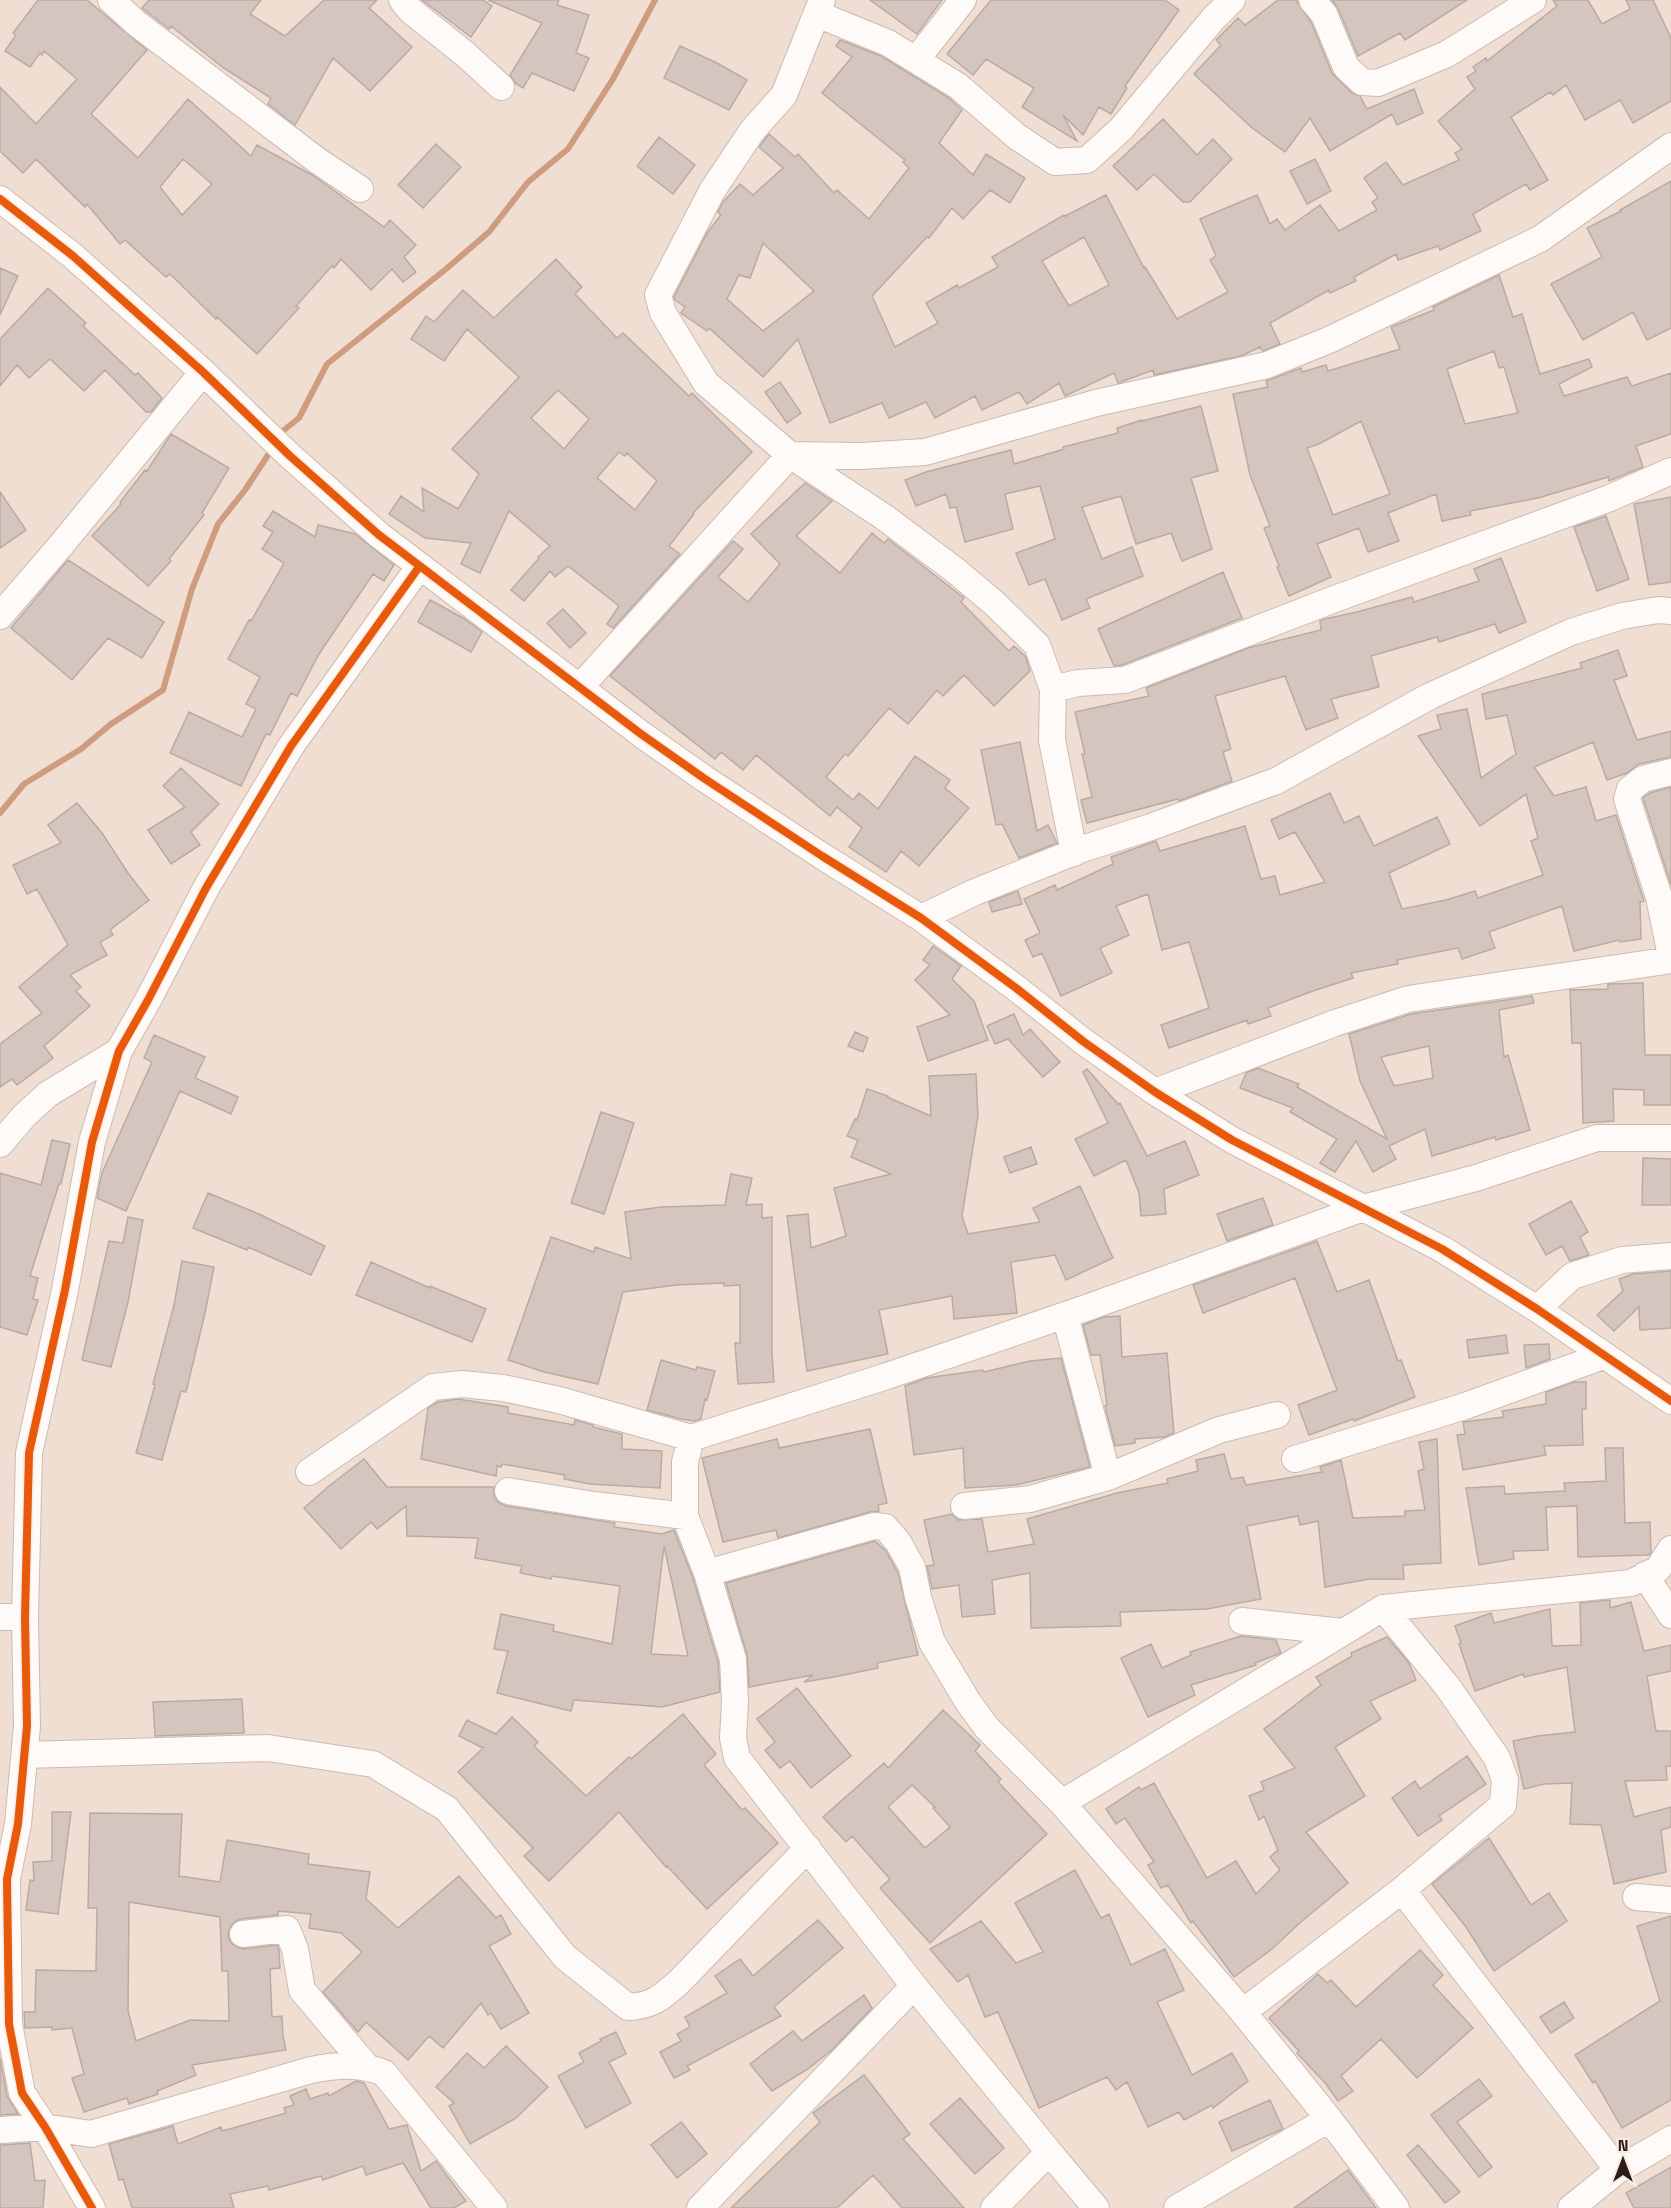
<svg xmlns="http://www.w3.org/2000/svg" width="1671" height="2208" font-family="'Space Grotesk',sans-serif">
  <rect width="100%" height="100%" fill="#f0ded3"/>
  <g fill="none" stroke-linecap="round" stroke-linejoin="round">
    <!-- stream -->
    <path stroke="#ce9c7f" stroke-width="6" d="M279,438l5,-8 15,-12 28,-54 119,-95 43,-37 39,-50 40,-33 45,-70 42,-79
      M0,813l24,-29 57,-35 30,-25 52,-34 29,-101 26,-65 27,-34 27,-41"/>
  </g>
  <!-- building -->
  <path fill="#d4c6be" stroke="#b9aba3" stroke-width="1.5" fill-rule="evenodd" d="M38,0h49l60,50 -56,64 47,44 50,-59 63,57 6,-11 57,31 70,51 6,-7 26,25 -12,12 12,15 -13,10 -11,-13 -21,21 -30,-31 -7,9 -2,-2 -36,40 3,2 -42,46 -40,-37 -1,2 -46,-45 -4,3 -41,-37 -5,4 -33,-40 -2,3 -49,-48 -13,14 -23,-22v-64l36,37 41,-45 -33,-28 -2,4 -2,-2 -10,14 -25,-16 11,-16 -3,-2zM183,159l29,25 -30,31 -22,-28z
    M149,0h112l-11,14 35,22 39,-36h53l-8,8 43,39 -42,44 -37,-33 -38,67 -27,-21 3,-6 -49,-31 -51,-41 -2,3 -23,-18 -4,-3z
    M422,0h61l9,6 -21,31z
    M488,0h71l-2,5 32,10 -13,38 13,5 -15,33 -42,-18 -9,15 -8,-5 -5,-8 32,-52z
    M870,0h72l-25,34z
    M991,0h174l14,10 -54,76 2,2 -16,26 -12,-7 -16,28 -20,-20 14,26 -55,-34 12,-19 -48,-29 -13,16 -26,-21z
    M1278,0h18l15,22 21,51 20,20 8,3 7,13 47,-20 9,24 -26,12 -5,-11 -62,37 -20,-33 -25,34 -34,-25 -57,-53 27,-29 -5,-5 22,-22 7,7z
    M1332,0h135l-62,40 -5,-7 -42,23 -20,-48z
    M1553,0h35l14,24 28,-15 -4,-9h27l18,38v63l-38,22 -13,-23 -35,20 -19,-35 -13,10 -3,-3 -39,25 37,63 -18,10 -4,-6 -53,30 8,17 -41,19 -2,-4 -40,14 -2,-6 -42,23 2,4 -26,12 -1,-3 -59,33 10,21 -17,7 -3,-4 -19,9 -87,19 -1,-5 -35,13 -4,-10 -49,23 -6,-13 -32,21 -8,-12 -37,18 -7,-14 -40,22 -9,-16 -37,16 -7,-15 -52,20 -32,-84 -35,38 -54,-49 -2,3 -26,-18 4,-6 -10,-7 -1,-3 33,-64 14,-18 -3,-3 5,-10 17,-18 13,11 30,-27 -24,-21 10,-13 26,23 3,-3 36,39 3,-3 32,29 40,-51 -6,-6 2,-2 -83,-67 30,-36 -16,-11 4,-6 41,16 68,42 13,12 -23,33 34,32 13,-21 39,24 -15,25 -20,-13 -27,29 -11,-11 -23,30 -2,-1 -55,59 23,51 43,-24 -12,-20 31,-18 2,3 39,-21 -6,-10 72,-42 1,1 41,-21 38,73 1,-1 32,52 51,-27 -18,-32 6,-4 -16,-37 57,-24 13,29 7,-5 8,11 35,-25 19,26 38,-21 -5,-8 6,-4 -14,-20 22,-16 17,23 56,-25 -4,-7 7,-4 -24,-28 37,-32 -8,-12 9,-6 -3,-4 13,-9 1,3 70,-55zM1084,237l25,48 -40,21 -27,-45zM763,243l51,48 -51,40 -36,-32 12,-24 11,3z
    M680,46l37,17 30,17 -18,30 -65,-32z
    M1163,119l34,36 16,-16 19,20 -42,43h-7l-29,-28 -17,16 -24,-24z
    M659,137l36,28 -22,29 -36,-28z
    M436,144l25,23 -38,41 -25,-23z
    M1315,159l16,32 -24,13 -17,-33z
    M1671,181v147l-24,12 -14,-28 -50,28 -32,-56 51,-27 -15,-29 34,-17 -1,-1z
    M556,259l26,28 -7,7 42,44 6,-5 66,63 3,-3 60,59 -59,61 1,1 -25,32 11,8 -67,74 -6,-4 12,-18 -51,-40 -13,11 -5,-6 -26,30 -13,-11 28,-32 -1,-1 12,-11 -41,-35 -29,62 -19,-9 10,-21 -46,-5 -36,-24 12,-18 23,16 -2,-24 36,21 21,-35 -27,-25 67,-72 -52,-48 -23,32 -33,-22 15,-23 8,6 29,-32 31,28zM558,390l31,29 -25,30 -33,-31zM619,452l6,4 2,-3 30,28 -22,29 -38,-32z
    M0,268l18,8 -18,39z
    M1499,275l14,42 9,-3 18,60 49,-15 3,8 -33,17 5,12 63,-19 5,9 39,-13v61l-35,12 7,21 -34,14 -1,-4 -70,21 -68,13 1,4 -29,6 -6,-27 -48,19 11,28 -31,11 -9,-24 -42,16 14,33 -42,19 -12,-29 2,-1 -15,-38 6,-2 -20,-51 -17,-81 35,-7 -2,-6 35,-13 1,4 24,-7 2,6 72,-22 -9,-22 43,-17 -1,-3zM1494,351l5,17 5,-1 14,46 -53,11 -18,-55zM1361,421l29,73 -57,21 -26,-67 12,-4z
    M48,288l38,35 -3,3 52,49 3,-2 24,25 -11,14h-5l-41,-42 -21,21 -34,-32 -21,19 -12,-13 -17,21v-47z
    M780,382l21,31 -14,10 -22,-31z
    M1201,406l17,65 -27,7 21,71 -30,12 -11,-28 -35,11 -15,-48 -39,11 20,52 30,-12 11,29 -57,23 4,9 -28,12 -17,-41 -16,6 -13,-32 39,-14 -15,-53 -35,8 8,35 -48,13 -9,-35 -6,1 -4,-14 -30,12 -11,-26 21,-8 85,-22 3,14 50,-15 -1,-2 55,-14 -1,-5 25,-8v1z
    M171,434l58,34 -27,45 2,2 -35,44 2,2 -23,25 -56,-50 29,-32 -1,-2 25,-32 2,1z
    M805,483l27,18 -36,35 44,37 32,-40 12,10 4,-4 76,59 -3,4 48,49 5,-5 12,11 4,14 -36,35 -30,-31 -21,21 -6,-6 -29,34 -19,-16 -41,48 -3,-2 -19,23 27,23 6,-7 19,16 37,-53 35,24 -5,8 24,20 -50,58 -18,-15 -15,21 -37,-25 13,-19 -25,-21 -7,9 -74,-61 -13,15 -22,-18 -6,7 -105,-83 123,-135 10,8 -25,28 30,25 32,-38 -29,-30z
    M0,492l26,38 -26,18z
    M1671,497v85l-22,3 -15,-81z
    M273,511l42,26 3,-12 37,9 39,31 -10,16 -11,-7 -54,80 -22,42 -6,-3 -21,42 -4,-1 -25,52 -71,-33 19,-41 53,25 14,-28 -10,-5 14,-27 -32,-18 21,-39 2,1 33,-58 -22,-14 11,-17 -10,-6z
    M1606,516l23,63 -32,12 -23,-64z
    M1501,558l25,64 -27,11 -4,-9 -56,18 -2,-5 -66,19 8,31 -48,12 7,19 -32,12 -21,-54 -70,20 16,53 -8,3 9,29 -53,20 -1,-2 -91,24 -6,-23 11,-3 -10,-43h3l-10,-42 74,-16 -3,-8 102,-40 73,-18 -1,-9 5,-2 32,-7 55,-15 2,5 65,-21 -5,-12z
    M68,560l96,62 -22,36 -34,-20 -36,42 -61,-52z
    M1223,572l19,46 -120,47 -8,1 -16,-37z
    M430,600l33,18 19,14 -11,20 -53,-30z
    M563,609l23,24 -16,15 -23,-25z
    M1618,650l9,26 -13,4 23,60 34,-9v26l-32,7 -12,9 -20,7 -14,-38 -59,25 20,29 32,-9 10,34 20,-6 28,86 -4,1 1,37 -21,3 -1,-2 -45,11 -12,-45 -73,26 6,16 -33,11 -4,-11 -61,12 1,4 -47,9 2,5 -43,14 -42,16 3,8 -23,8 -1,-4 -78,28 -8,-23 48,-17 -20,-66 -27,8 -14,-56 -32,12 13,29 -29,13 12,25 -51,23 -19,-43 -9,4 -8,-17 15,-7 -16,-34 31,-14 2,5 56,-26 -2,-7 45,-16 4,10 85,-25 16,53 14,-3 5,19 45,-13 -30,-50 -16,7 -8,-19 59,-27 14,30 15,-7 15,30 63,-29 13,27 -61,29 13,36 44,-9 29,-9 3,7 65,-23 -12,-34 7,-3 -12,-44 -46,32 -62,-90 23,-7 -4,-14 30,-6 14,69 35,-24 -9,-39 -21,4 -4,-25 100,-26 -2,-5z
    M1020,742l17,89 11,-6 9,18 -38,15 -17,-34 -6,1 -15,-75z
    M181,768l38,36 -28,28 9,13 -29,19 -23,-34 37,-23 -22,-21z
    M1671,787v98l-28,-87 7,-5z
    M77,803l25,30 26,40 21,27 -39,30 3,5 -13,7 7,13 -37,20 11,12 -5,4 14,15 -46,40 9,12 -36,27 -5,-6 -12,8v-43l42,-31 -23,-26 49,-42 -31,-56 -10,5 -14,-29 48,-22 -13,-18z
    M1018,891l4,13 -30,8 -3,-10z
    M933,946l28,20 -9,13 22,22 14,39 -60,21 -11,-34 33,-12 -35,-35 15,-15 -7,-5z
    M1643,983l2,72h26v50h-27v-15l-31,-1 1,32 -31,2 -2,-80h-9l-2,-53 38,-1v-5z
    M1532,996l2,7 -35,7 5,47 4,-2 22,75 -34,10 -1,-3 -63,19 -7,-27 -36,17 7,13 -23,13 -17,-31 -21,31 -15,-9 17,-24 -47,-27 3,-4 -53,-20 6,-15 12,-5 41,16 -2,3 90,52 -27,-58 -11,-47 62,-20zM1429,1046l4,32 -39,8 -13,-29z
    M1014,1014l9,21 7,-6 30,33 -17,15 -35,-38 -13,5 -8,-18z
    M855,1032l13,6 -5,14 -15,-6z
    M154,1035l51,22 -10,21 43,19 -7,17 -51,-23 -54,120 -29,-13 5,-25 50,-111 -8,-4z
    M1087,1069l31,35 2,-1 27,53 38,-15 14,34 -35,14 2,25 -25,2 -2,-23 -13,-33 -32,16 -19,-37 33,-16 -25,-51z
    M976,1074l2,42 -16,100 6,18 72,-12 -7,-14 47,-22 33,72 -47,22 -11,-25 -44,7 6,51 -63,6 -2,-23 -73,14 9,44 -81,17 -20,-155 21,-2 3,34 35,-12 -12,-48 57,-14 -40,-17 7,-17 -11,-4 8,-17 2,1 10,-31 21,7 -1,1 44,19 -2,-40z
    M601,1112l33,11 -30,91 -33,-11z
    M52,1140l18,4 -9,40h-2l-29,92 8,2 -5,21 5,1 -11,35 -27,-8v-154l41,12z
    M1031,1147l6,17 -27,9 -6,-16z
    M1643,1158l28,1v46h-29z
    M731,1174l21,4 -6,27 16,-1v14l10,-1v136l2,29 -36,2 -3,-41h5v-58l-16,1v-3l-48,2 -53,7 -25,92 -54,-12 -36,-12 43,-123 43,15 1,-5 36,12 -6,-47 36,-5 64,-2z
    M208,1193l53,22 64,31 -14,29 -63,-28 -1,3 -54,-22z
    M1263,1198l10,27 -46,16 -10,-27z
    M1571,1201l17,31 -8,5 9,18 -19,6 -8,-15 -16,9 -17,-31z
    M128,1217l15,3 -15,82 -17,65 -29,-7 27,-119 14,2z
    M1317,1241l20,51 32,-12 29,81 3,-1 14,37 -61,24 -1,-2 -44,16 -11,-30 39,-15 -42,-112 -92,35 -10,-28z
    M182,1261l32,6 -9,46 -19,79 -5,-1 -19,69 -26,-7 19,-68 -2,-1 21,-79z
    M371,1262l59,26v-2l56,23 -14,33 -116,-47z
    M1671,1271v57l-31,2 -1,-23 -25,24 -17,-16 26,-24 -4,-12 14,-5z
    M1120,1316l2,41 45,-4 7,80 -9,4 -30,2v4l-20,3 -10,-40 2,-1 -7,-50h-9l-8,-30 21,-8z
    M1506,1335l2,18 -39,5 -2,-18z
    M1549,1344l1,15 -24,9 -2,-23z
    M1061,1358l29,109 -74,18 -51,3 -2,-40 -49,7 -9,-69 21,-8 57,-8 1,2 46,-11z
    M661,1360l35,10 1,-3 18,4 -8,29 -2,-1 -4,20 -6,2 -14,-2 -34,-9z
    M1574,1382h12v27h-4l1,36 -39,1 2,9 -83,15 -6,-35 8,-1 -2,-12 41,-5 -2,-6 44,-7v-12z
    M458,1399l50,8v6l66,12 1,-5 18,5v2l29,7v15l40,2 -2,37 -70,-4 -26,-5 1,-4 -63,-11 -1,3 -4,-1 -1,10 -75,-17 7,-51 10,-6z
    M870,1429l17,74 -9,2 1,6 -9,1 -92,26 -2,-8 -53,12 -21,-84 75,-19 2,9z
    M1437,1439l4,124 -38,2 1,14h-34l-45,8 -7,-66 -18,4 -2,-9 -51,10 14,73 -54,10 -87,3 1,14 -90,2 -1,-55 -38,7 3,34 -33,3 -3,-32 -27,4 -5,-23 7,-1 -10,-45 28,-6 6,6 24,-1 6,33 46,-8 -7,-25 90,-26 51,-10 -1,-4 31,-8 -2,-11 28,-6 7,25 12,-2 3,8 76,-13 -2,-5 21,-7 12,58 52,-2v-5l20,-1 -7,-39 6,-2 -5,-27z
    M1605,1448h18l2,75 25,-1 1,30 -2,3 -71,2 -1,-51 -31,1 2,43 -35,1 1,8 -35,6 -13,-77 38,-2 1,8 60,-3 -1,-8 42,-2z
    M364,1459l23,28h107v10l5,6 7,3 109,17 -1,4 48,7 12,-4 19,48 25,84 2,30 -58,15 -88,-7 -3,11 -74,-18 11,-42 -14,-2 7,-35 53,11 -1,6 59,13 8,-58 -68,-10 -1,3 -31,-6 2,-7 -47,-8 3,-20 -71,-2 -1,-30 -29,23 -6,-7 -30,27 -37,-41 25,-22zM664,1546l24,110 -37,-2z
    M875,1541l11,10 12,22 20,82 -41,8 1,5 -44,9 -30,5 9,-7 -64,12 -2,-32 -21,-72z
    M1610,1600v8l21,-6 13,49 27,-6v26l-24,5 9,55h15v35h-5l1,14 -42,1 9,36 37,-10v20l-10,3 5,42 -52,12 -13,-59 -31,-1 2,-41 -28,1 -20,5 -11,-48 24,-5 38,-4 -8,-65 -43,10 -1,-3 -48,17 -16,-47 2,-1 -6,-17 36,-13 3,10 56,-14 2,37 29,-1 -1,-42z
    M1241,1636l35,4 5,13 -26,10 1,2 -65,20 4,10 -47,22 -27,-59 30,-14 11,24 29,-13 -1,-3z
    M1387,1637l22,26 7,17 -46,21 11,18 -46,28 30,49 -59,36 42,51 -46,38 -30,28 -38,28 -41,-56 -2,2 -23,-38 -7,3 -13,-23 6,-3 -29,-44 -9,6 -10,-15 33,-22 2,3 13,-7 53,95 29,-17 20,33 24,-24 -10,-13 8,-7 -14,-34 -5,4 -10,-24 15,-6 -3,-8 34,-14 -31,-39 57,-44 -5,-8 36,-21 -1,-3z
    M797,1688l54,68 -40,32 -21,-27 -10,7 -15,-18 10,-8 -18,-23z
    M242,1699l2,34 -89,3 -2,-34z
    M943,1710l37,35 -5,6 26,28 -3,3 49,52 -117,109 -50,-55 10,-9 -38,-43 -6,6 -23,-25 61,-54 4,5zM912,1785l23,22 -2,1 17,19 -25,21 -37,-41z
    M683,1714l33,40 -12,11 38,45 3,-2 33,35 -71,66 -40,-43 -1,1 -47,-55 -70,69 -25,-25 9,-8 -75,-76 25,-24 -24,-12 8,-16 29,14 16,-17 26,25 -4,4 52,50 43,-39 2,2z
    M1467,1756l19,28 -47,32 3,4 -24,16 -26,-38 23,-17 5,8z
    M52,1812h19l-13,102 -32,-4 4,-30 4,1 -1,-19 19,-1z
    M90,1813l92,1 -3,62 41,6 7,-42 82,14 -1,10 62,8 -4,27 32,29 61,-52 37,42 5,-3 10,19 -22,12 40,67 -28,16 -10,-16 -3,2 -7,-12 -38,45 -14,-12 -21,24 -42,-38 -8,10 -35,-40 39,-40 -21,-19 -32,-5 2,-14 -33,-3v4l-37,4 -7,3 -5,7 -1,7 3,7 6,4 7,2 33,-4 2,5 1,18 -10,1 2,48 10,-1 1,20 3,14 -94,15 4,10 -39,16 1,3 -29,10 -2,-6 -43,14 -12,-34 12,-4 -12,-46 -20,2v-3l-27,1 -1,-16h11l1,-42 60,1 1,-63h-9zM129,1902l91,15 2,54h6l1,50 -39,-1 -54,21 -8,-30z
    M1489,1838l42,67 18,-12 18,28 -73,50 -28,-44 -34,-43z
    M1075,1870l26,48 8,-4 22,51 34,-16 19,41 -27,12 35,73 40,-22 16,28 -35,27 -1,-3 -28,15 -5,-8 -31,15 -21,-45 -11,8 -9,-13 -68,31 -41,-96 -13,5 -17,-42 -10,7 -28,-33 51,-28 35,42 27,-11 -28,-49z
    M1671,1916v184l-49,28 -27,-47 -2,2 -18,-28 85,-54 -23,-75z
    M818,1920l25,28 -69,59 7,9 -94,50 3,4 -16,8 -14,-26 21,-11 -4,-7 13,-7 -5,-10 42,-24 -12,-17 25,-17 13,17z
    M1420,1950l23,25 -10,10 40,43 -56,50 -36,-39 -40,37 12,15 -15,10 -12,-17 -29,-31 2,-2 -30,-33 49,-44 9,9 4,-3 25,27z
    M864,1995l8,13 -40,42 -24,19 -36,22 -22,-27 43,-33 9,10z
    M1564,2002l10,16 -23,15 -11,-16z
    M616,2032l10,22 -17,8 22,41 -45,25 -28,-52 26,-14 -5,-9 22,-12 -1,-2z
    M506,2046l42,41 -32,31 -46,26 -21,-38 5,-3 -18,-16 31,-34 17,15z
    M0,2058l7,38 11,18 -18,1z
    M864,2075l46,59 -7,5 61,69h-62l-29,-33 -36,33h-106l89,-86 -7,-9z
    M1479,2079l13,17 -35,26 35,45 -13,10 -48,-62z
    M356,2081l8,2 25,46 18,-4 14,46 15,-10 30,40 -12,7h-23l-28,-45 -37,12 -3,-9 -40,14 -2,-4 -52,14 -1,-4 -38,8 4,14h-102l-9,-29 -4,1 -10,-36 64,-18 5,18 43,-17 1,4 64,-18 -2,-5 10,-3 -4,-9 16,-7 4,10 18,-6 1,3z
    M960,2098l44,50 -29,26 -45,-50z
    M1270,2100l13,29 -51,22 -13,-29z
    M681,2122l26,32 -30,24 -26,-33z
    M30,2143l5,38 10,-1 -2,28h-43v-63z
    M1418,2145l42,47 -15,11 -38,-48z
    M1671,2167v41h-37l-8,-15z
    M1348,2170l28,38h-82z"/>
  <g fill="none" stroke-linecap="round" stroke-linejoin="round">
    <!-- minor casing -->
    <g stroke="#cabcb3" stroke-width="28">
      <path id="minor" d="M111,0l25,23 182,138 42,28
        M402,0l8,10 55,44 36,33
        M822,0l-38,95 -32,36 -40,60 -54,104 5,18 43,70 84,72 94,62 72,54 38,32 43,42 16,44 -1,51 22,113
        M1312,0l12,14 22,53 16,15 16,1 69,-29 86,-54
        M817,14l71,29 70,43 58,50 39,26 32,-2 34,-31 92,-110 19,-19
        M916,60l47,-60
        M0,199l73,57 130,116 87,84 89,79 262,199 64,45 117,77 99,62 95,70 68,54 71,50 77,48 210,109 95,60 134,92
        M0,616l62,-72 141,-172
        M580,687l210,-232 71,1 64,-4 171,-49 171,-38 62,-25 211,-101 131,-93
        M1053,689l25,-6 47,-3 207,-80 278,-102 61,-27
        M1671,772l-28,7 -13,10 -3,10 32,98 12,59
        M921,918l54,-26 107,-43 69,-22 125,-46 154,-85 141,-64 51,-16 36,-6 13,1
        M1155,1092l180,-69 73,-24 263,-39
        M0,1144l24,-28 24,-22 71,-43
        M1537,1309l35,-33 50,-16 49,-4
        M1065,1315l43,162
        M691,1438l-6,24v54l22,57 26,86 2,43 -2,36 4,20 177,228 135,166
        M1295,1459l170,-53 138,-50
        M309,1472l124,-85 29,-3 41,4 56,12 132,38 193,-61 202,-69 277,-100 113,-30 121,-40h74
        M508,1491l86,14 91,11
        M964,1506l66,-7 78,-22 111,-47 58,-15
        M707,1573l167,-47 11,1 13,15 14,25 6,30 14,45 36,60 19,26 75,75 181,209 86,107 67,89
        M1645,1575l26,40
        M0,1617h25
        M1242,1621l101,11
        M25,1755l243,-7 105,16 74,45 118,148 63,50c24,-1 33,-9 51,-25l129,-134
        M1062,1803l321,-195 248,-25 27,-14 13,-20
        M1402,1890l216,280
        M1636,1897l35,3
        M243,1934l44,-5 8,20 7,41 65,77
        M1243,2012l159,-122 101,-85 2,-25 -8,-22 -50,-72 -64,-78
        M0,2130l45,-3 46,7 220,-64c26,-5 48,-7 73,3l110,135
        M92,2208l-47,-81 -23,-34 -13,-69 -2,-145 11,-55 9,-98 -2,-109 4,-164 36,-163 27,-148 27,-91 29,-51 58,-112 85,-142 128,-179
        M700,2208l214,-222
        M994,2208l55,-56 47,56
        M1177,2208l152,-89
        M1571,2208l47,-38 53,-31"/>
    </g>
    <!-- minor -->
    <use href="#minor" stroke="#fdfaf8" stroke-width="26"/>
    <!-- cycleway casing -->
    <g stroke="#faece4" stroke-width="11">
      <path id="cycleway" d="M0,199l73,57 130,116 87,84 89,79 262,199 64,45 117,77 99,62 95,70 68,54 71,50 77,48 210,109 95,60 134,92
        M92,2208l-47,-81 -23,-34 -13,-69 -2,-145 11,-55 9,-98 -2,-109 4,-164 36,-163 27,-148 27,-91 29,-51 58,-112 85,-142 128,-179"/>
    </g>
    <!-- cycleway -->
    <use href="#cycleway" stroke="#e8590c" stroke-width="8"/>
  </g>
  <!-- north arrow -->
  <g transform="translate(1623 2160)" stroke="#faece4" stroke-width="4.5" paint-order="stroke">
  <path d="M0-4.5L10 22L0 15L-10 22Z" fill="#291d16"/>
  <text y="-9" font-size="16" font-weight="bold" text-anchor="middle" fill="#291d16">N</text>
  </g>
</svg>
